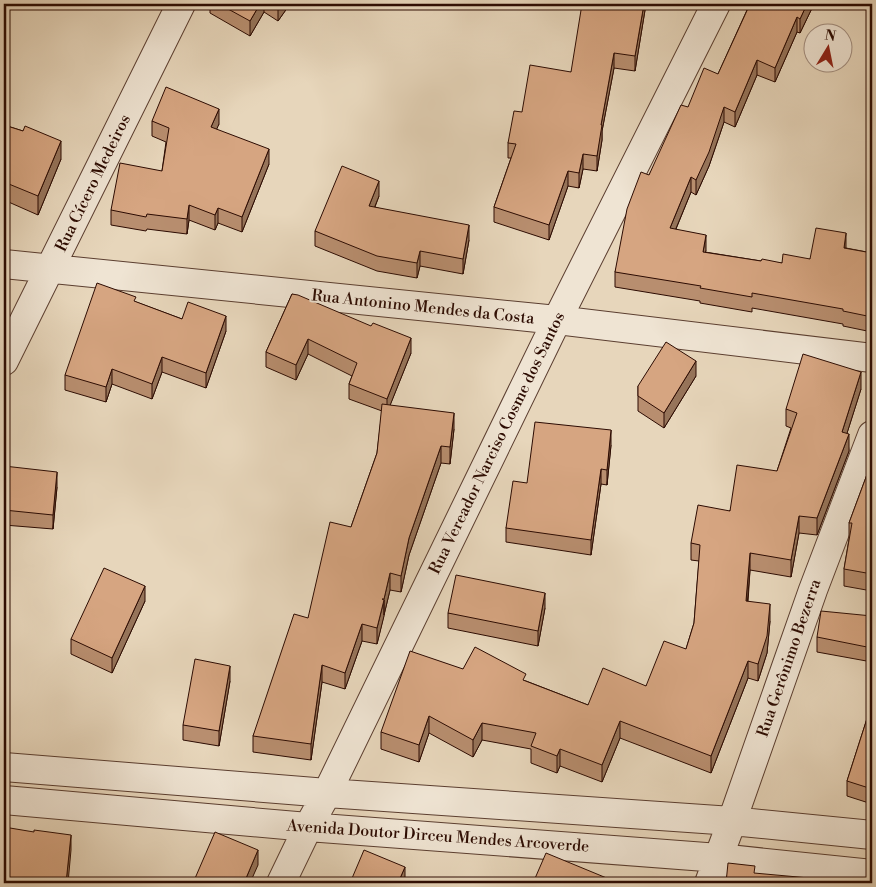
<svg xmlns="http://www.w3.org/2000/svg" width="876" height="887" font-family="'Libre Bodoni',serif">
  <rect width="100%" height="100%" fill="#e7d6bb"/>
  <filter id="stains"><feTurbulence type="fractalNoise" baseFrequency=".004" numOctaves="4"/><feColorMatrix values="0 0 0 0 .2 0 0 0 0 .09 0 0 0 0 .02 0 0 0 .5 -.17"/></filter>
  <radialGradient id="worn" r=".72"><stop offset=".6" stop-color="#630" stop-opacity="0"/><stop offset="1" stop-color="#630" stop-opacity=".3"/></radialGradient>
  <g fill="none" stroke-linecap="round" stroke-linejoin="round">
    <!-- minor casing -->
    <g stroke="#5b3e30" stroke-width="30">
      <path id="minor" d="M4,264l553,56 315,38
        M4,361l177,-357
        M4,767l323,26 405,28 140,14
        M4,800l304,27 411,31 153,16
        M281,883l27,-56 19,-34 230,-473 159,-316
        M709,883l23,-62 81,-231 59,-155"/>
    </g>
    <!-- minor -->
    <use href="#minor" stroke="#efe4d3" stroke-width="28"/>
  </g>
  <!-- wall -->
  <path fill="#b88e6f" stroke="#2c0b02" d="M142,4h9l-4,4z
    M210,4h80l-12,17 -14,-9 -14,24 -40,-23z
    M613,4h45v2l-12,-2 -11,67 -21,-3 -12,63v9l-5,31 -14,-2 -4,19 -11,-2 -19,54 -55,-18v-15l17,-49h-3v-15l14,-31 49,-40z
    M737,4h77l-14,29 -3,-1 -22,50 -18,-7 -22,52 -11,-5 -15,44 -13,29 -5,-3 -15,37 30,21 -1,2 56,9 21,2 28,-4 36,-11 26,5v79l-29,-6v-2l-91,-16v4l-52,-9v-2l-85,-14v-15l34,-97 39,-68 30,-33 29,-64 -10,-4z
    M152,121l67,3 -3,5 53,35 -27,68 -24,-9 -3,7 -26,-10 -2,14 -40,-5 -1,2 -35,-6v-15l51,-39 4,-29 -14,-6z
    M4,125l19,6 38,28 -23,56 -34,-15z
    M379,196l-4,11 94,33 -6,34 -43,-8 -3,12 -40,-7 -62,-25v-15z
    M292,294l119,59 -21,52 64,24 -4,35 -9,-1 -32,92 -8,37 -11,-2 -13,54 -15,-3 -17,48 -23,-7 -11,78 -58,-8v-16l98,-209 26,-74 5,-42 -33,-12v-15l3,-8 -44,-22 -12,26 -30,-13v-15z
    M136,302l46,17 44,12 -20,57 -44,-16 -10,27 -40,-15 -6,18 -41,-12v-15z
    M696,376l-32,52 -26,-17v-25z
    M861,389l-14,44 2,18 -32,84 -18,-2 -8,44 -41,-7 -2,32 22,19 -3,32 -9,28 -10,-3 -37,95 -91,-35 -18,44 -42,-16 -3,7 -26,-10v-14l-49,-9 -9,17 -44,-24 -10,29 -38,-13v-17l82,-63 63,12 62,24 58,-19 40,-37 8,-26 5,-62 -8,-1v-17l86,-72 14,-43 -5,-2v-17z
    M611,445l-4,40 -6,-1 -10,71 -85,-13v-14l21,-45z
    M872,461v130l-28,-5v-17l5,-30v-16z
    M4,466l53,21 -4,42 -49,-4z
    M145,601l-33,72 -41,-19v-15z
    M545,608l-7,38 -90,-18v-15z
    M872,616v46l-55,-10v-15z
    M230,681l-11,65 -36,-6v-15z
    M872,703v101l-25,-8v-15z"/>
  <!-- shaded-wall -->
  <path fill="#96745a" stroke="#2c0b02" d="M260,4h4v8l-14,24v-15z
    M280,4h10l-12,17v-15z
    M644,4h2l-11,67v-15z
    M807,4h7l-14,29v-14z
    M797,17v15l-22,50v-14z
    M614,53v15l-12,63v9l-5,31v-15l4,-31z
    M757,60v15l-22,52v-15z
    M724,107v15l-15,44 -13,29v-15z
    M219,109v15l-8,18v-15z
    M61,141v18l-23,56v-19z
    M269,149v15l-27,68v-15z
    M583,154v15l-4,19v-15z
    M568,171v15l-19,54v-15z
    M691,177v15l-21,51v-15z
    M379,181v15l-10,25v-15z
    M189,205v15l-2,14v-15z
    M218,208v15l-3,7v-15z
    M469,225v15l-6,34v-15z
    M846,233v15h-2z
    M706,235v15l-3,16v-14z
    M420,251v15l-3,12v-15z
    M226,316v15l-20,57v-15z
    M411,338v15l-24,60v-14z
    M308,339v15l-12,26v-15z
    M162,357v15l-10,27v-15z
    M696,361v15l-32,52v-15z
    M112,369v15l-6,18v-15z
    M861,372v17l-19,60v-17z
    M454,413v16l-4,35v-17z
    M611,430v15l-4,40v-15z
    M849,434v17l-32,84v-17z
    M441,446v17l-32,92 -8,37v-16l8,-38z
    M601,469v15l-10,71v-15z
    M57,472v15l-4,42v-14z
    M799,516v17l-8,44v-17z
    M750,553v17l-4,48v-17z
    M9,561v15l-5,30v-14z
    M390,573v17l-6,25v-16z
    M145,586v15l-33,72v-15z
    M545,593v15l-7,38v-15z
    M384,600v16l-7,28v-16z
    M770,604v17l-3,32 -9,28v-17z
    M362,624v17l-17,48v-16z
    M748,661v17l-37,95v-17z
    M322,665v17l-11,78v-16z
    M230,666v15l-11,65v-15z
    M429,716v17l-10,29v-17z
    M620,721v17l-18,44v-17z
    M482,723v17l-9,17v-17z
    M560,749v17l-3,7v-17z
    M71,835v15l-3,33h-2z
    M258,850v15l-8,18h-6z
    M405,867v16h-7z"/>
  <!-- building -->
  <path fill="#d6a581" stroke="#2c0b02" d="M219,4h41l-10,17z
    M582,4h21l10,1v-1h31l-9,52 -21,-3 -13,72h1l-5,31 -14,-2 -4,19 -11,-2 -19,54 -55,-18 22,-63 -8,-1 6,-32 8,1 8,-47 41,7z
    M750,4h57l-7,15 -3,-2 -22,51 -18,-8 -22,52 -11,-5 -15,45 -13,28 -5,-3 -21,51 36,7 -3,17 58,9 1,-2 20,4 1,-9 27,5 6,-31 30,5 -2,15 28,5v64l-29,-6v-2l-91,-16v4l-52,-9 1,-2 -86,-14 12,-63 14,-37 8,3 32,-70 7,2 16,-39 14,6z
    M166,87l53,22 -8,18 58,22 -27,68 -24,-9 -3,7 -26,-10 -2,14 -40,-5 -1,3 -35,-7 9,-47 42,8 7,-43 -17,-7z
    M4,125l19,6 2,-5 36,15 -23,55 -34,-14z
    M342,166l37,15 -10,25 100,19 -6,34 -43,-8 -3,12 -40,-7 -62,-25z
    M97,283l39,14 -2,4 48,18 6,-17 38,14 -20,57 -44,-16 -10,27 -40,-15 -6,18 -41,-12z
    M292,294l6,1 73,31 2,-3 38,15 -24,61 -38,-15 8,-21 -49,-24 -12,26 -30,-13z
    M666,342l30,19 -32,52 -26,-17v-10z
    M803,354l58,18 -19,60 7,2 -32,84 -18,-2 -8,44 -41,-7 -4,48 24,3 -3,32 -9,28 -10,-3 -37,95 -91,-35 -18,44 -42,-16 -3,7 -26,-10 5,-13 -54,-10 -9,17 -44,-24 -10,29 -38,-13 29,-81 53,18 12,-22 51,27 -3,6 65,25 15,-37 43,18 18,-45 22,8 8,-26 6,-78 -9,-2 7,-38 32,6 7,-46 40,6 20,-58 -11,-4z
    M382,404l72,9 -4,34 -9,-1 -32,92 -8,38 -11,-3 -6,26h-2l2,1 -7,28 -15,-4 -17,49 -23,-8 -11,79 -58,-8 41,-122 14,4 22,-96 21,5 26,-74z
    M535,422l76,8 -4,40 -6,-1 -10,71 -85,-12 7,-47 14,2z
    M872,461v113l-28,-5 8,-46h-3z
    M4,466l53,6 -4,43 -49,-5z
    M4,560l5,1 -5,31z
    M104,568l41,18 -33,72 -41,-19z
    M456,575l89,18 -7,38 -90,-18z
    M821,611l51,5v32l-55,-11z
    M195,659l35,7 -11,65 -36,-6z
    M872,703v86l-25,-8z
    M4,827l30,5v-2l37,5 -5,48h-62z
    M215,832l43,18 -14,33h-51z
    M364,850l41,17 -7,16h-48z
    M546,853l63,26 -1,3 4,1h-79z
    M728,863l27,3 -1,7 77,7 12,3h-117z"/>
  <g text-anchor="middle" dominant-baseline="central" stroke-width="4" stroke-linejoin="round" paint-order="stroke">
    <!-- street labels -->
    <g font-size="16" fill="#2c0b02" stroke="#efe4d3">
      <text transform="translate(93 183) rotate(-64)">Rua Cícero Medeiros</text>
      <text transform="translate(423 307) rotate(6)">Rua Antonino Mendes da Costa</text>
      <text transform="translate(497 443) rotate(-64)">Rua Vereador Narciso Cosme dos Santos</text>
      <text transform="translate(789 658) rotate(-71)">Rua Gerônimo Bezerra</text>
      <text transform="translate(438 836) rotate(4)">Avenida Doutor Dirceu Mendes Arcoverde</text>
    </g>
  </g>
  <!-- margin -->
  <rect width="876" height="887" fill="none" stroke="#e7d6bb" stroke-width="20"/>
  <rect x="5" y="5" width="866" height="877" fill="none" stroke="#2c0b02" stroke-width="2.5"/>
  <rect x="10" y="10" width="856" height="867" fill="none" stroke="#2c0b02"/>
  <!-- north arrow -->
  <g transform="translate(828 48) rotate(10)"><circle r="24" fill="#efe4d3" stroke="#a18d7f"/>
  <path d="M0-4L9 19L0 12L-9 19Z" fill="#8f2418"/>
  <text y="-8" font-size="14" font-weight="bold" text-anchor="middle" fill="#2c0b02">N</text>
  </g>
  <rect width="100%" height="100%" filter="url(#stains)"/>
  <rect width="100%" height="100%" fill="url(#worn)"/>
</svg>
